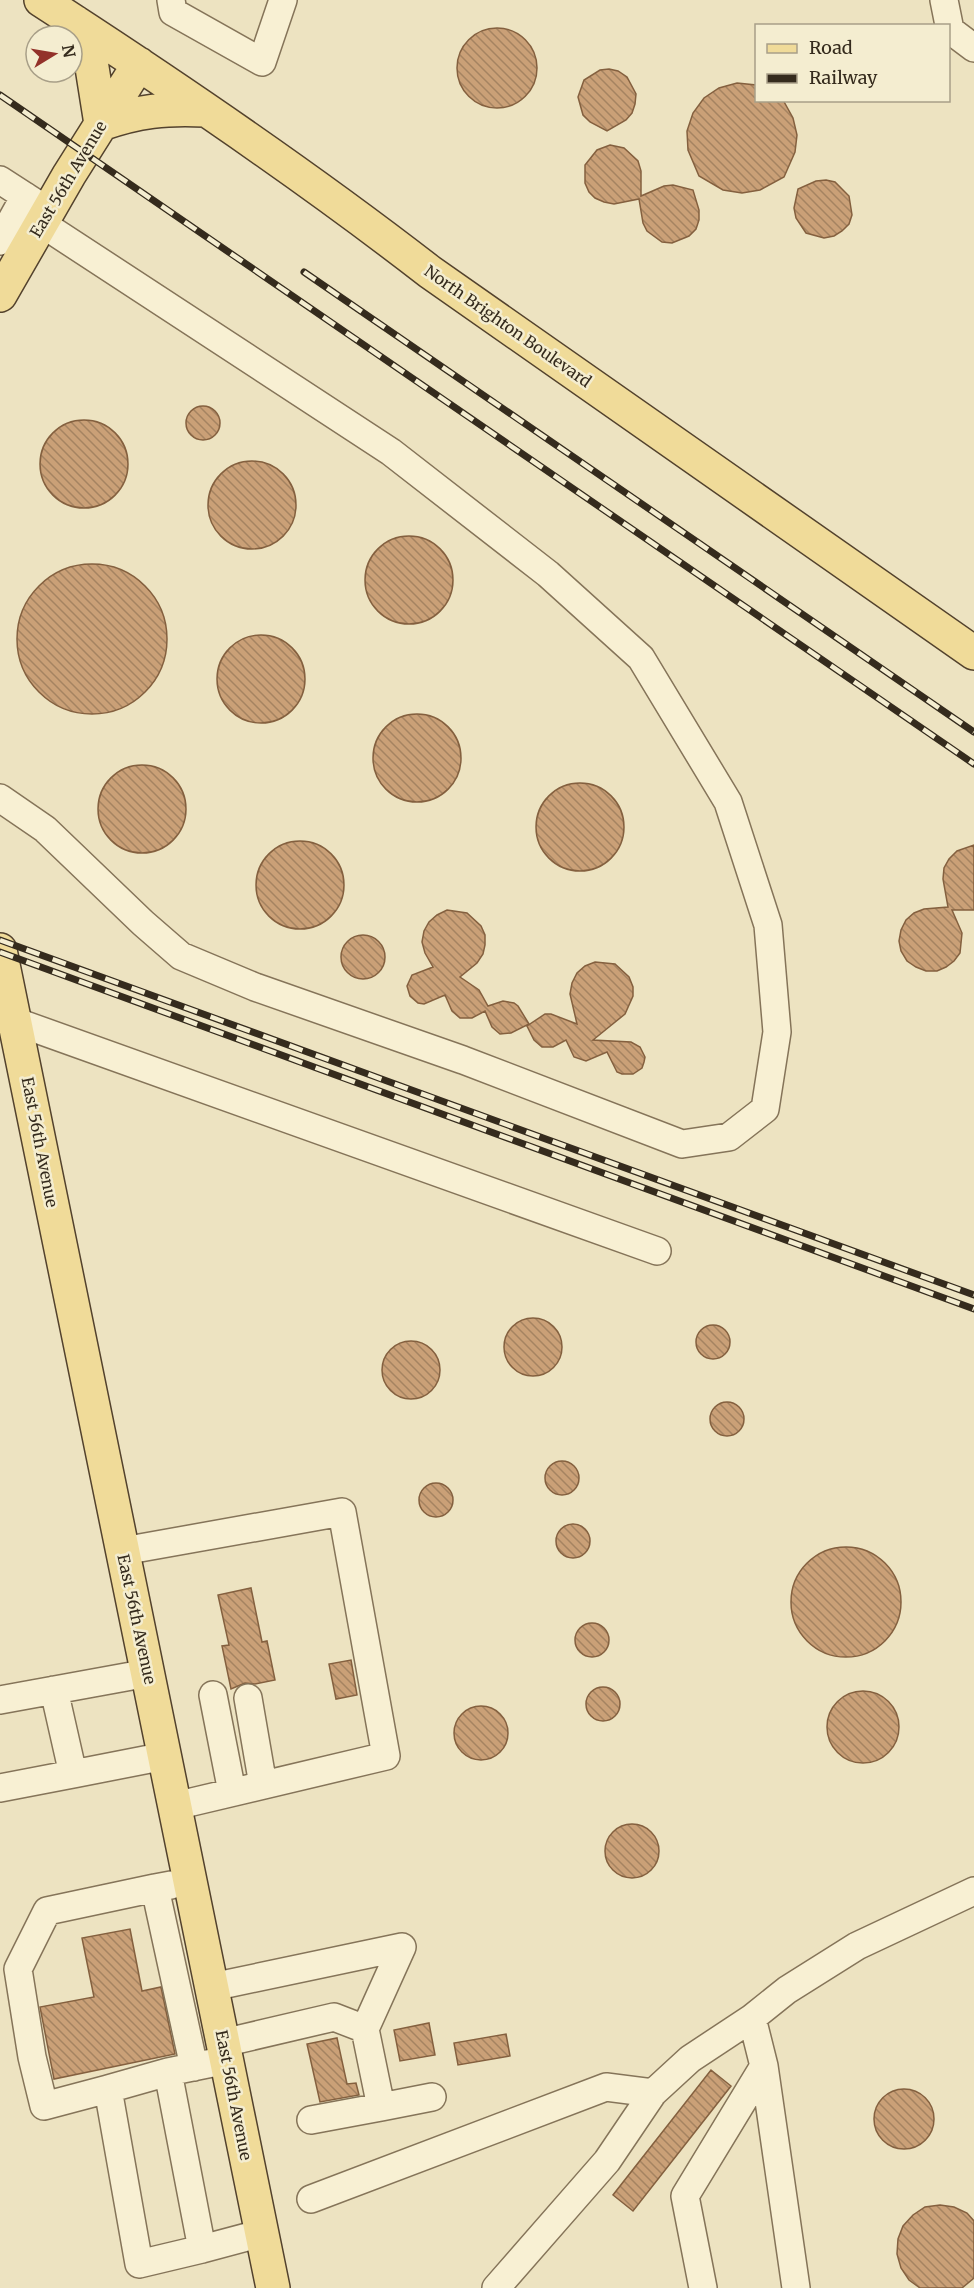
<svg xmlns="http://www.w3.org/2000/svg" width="974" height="2288" font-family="Merriweather,serif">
  <defs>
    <pattern id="building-back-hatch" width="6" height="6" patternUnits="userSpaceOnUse" patternTransform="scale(1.5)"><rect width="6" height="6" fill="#caa077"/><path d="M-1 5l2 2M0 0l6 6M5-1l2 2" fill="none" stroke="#a58361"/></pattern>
  </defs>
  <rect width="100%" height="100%" fill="#ede3c1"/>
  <!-- building -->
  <path fill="url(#building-back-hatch)" stroke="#84603f" stroke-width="1.5" d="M457 68a40 40 0 1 1 80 0a40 40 0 1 1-80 0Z
    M609,69l9,2 9,6 9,17 -1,10 -3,9 -6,7 -19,11 -17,-9 -7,-7 -5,-18 6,-17 16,-10z
    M737,83l19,2v15h27l10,18 4,17 -2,17 -11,25 -24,13 -18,3 -19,-3 -24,-14 -11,-26 -1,-19 6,-18 11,-15 15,-10z
    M610,145l14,3 14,13 3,10v25l23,-10 9,-1 20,5 6,20v10l-3,9 -7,7 -17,7 -10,-1 -15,-11 -4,-8 -4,-24 -25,5 -10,-2 -9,-4 -6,-6 -4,-9v-18l12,-15z
    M826,180l9,2 14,14 3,19 -3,9 -7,7 -8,5 -10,2 -18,-5 -10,-15 -2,-10 4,-19 18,-8z
    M186 423a17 17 0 1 1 34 0a17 17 0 1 1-34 0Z
    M40 464a44 44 0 1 1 88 0a44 44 0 1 1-88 0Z
    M208 505a44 44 0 1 1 88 0a44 44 0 1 1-88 0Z
    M365 580a44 44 0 1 1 88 0a44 44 0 1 1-88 0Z
    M17 639a75 75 0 1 1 150 0a75 75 0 1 1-150 0Z
    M217 679a44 44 0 1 1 88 0a44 44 0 1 1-88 0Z
    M373 758a44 44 0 1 1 88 0a44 44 0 1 1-88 0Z
    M98 809a44 44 0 1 1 88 0a44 44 0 1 1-88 0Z
    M536 827a44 44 0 1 1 88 0a44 44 0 1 1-88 0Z
    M256 885a44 44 0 1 1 88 0a44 44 0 1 1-88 0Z
    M974,845v65h-22l10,23 -2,20 -6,8 -8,6 -9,4h-11l-10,-4 -9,-6 -6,-10 -2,-10 2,-11 5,-10 8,-7 10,-4 24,-2 -5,-28 1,-11 5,-9 8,-8z
    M447,910l20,3 14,13 4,9v10l-2,9 -6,9 -17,14 19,13 9,16 15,-5 11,2 4,3 11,18 -18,9 -11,1 -8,-7 -7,-16 -13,7h-12l-8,-7 -7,-16 -21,9 -6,-1 -8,-7 -3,-10 5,-11 21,-8 -8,-14 -3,-11 2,-11 5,-9 8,-7z
    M341 957a22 22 0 1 1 44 0a22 22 0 1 1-44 0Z
    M595,962l20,2 14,13 4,10v9l-8,18 -32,26 38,2 9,5 5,10 -1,5 -2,6 -9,6h-11l-5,-2 -10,-20 -21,9 -12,-4 -8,-17 -13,7h-11l-8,-7 -7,-14 18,-12h6l26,10 -7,-30 2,-11 5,-10 8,-7z
    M504 1347a29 29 0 1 1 58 0a29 29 0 1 1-58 0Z
    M696 1342a17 17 0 1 1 34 0a17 17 0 1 1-34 0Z
    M382 1370a29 29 0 1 1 58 0a29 29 0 1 1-58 0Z
    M710 1419a17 17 0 1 1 34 0a17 17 0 1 1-34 0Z
    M545 1478a17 17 0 1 1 34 0a17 17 0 1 1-34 0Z
    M419 1500a17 17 0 1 1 34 0a17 17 0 1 1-34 0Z
    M556 1541a17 17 0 1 1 34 0a17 17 0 1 1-34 0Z
    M791 1602a55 55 0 1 1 110 0a55 55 0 1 1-110 0Z
    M251,1588l11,54 5,-1 8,39 -20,4 -10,-1 -14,6 -9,-43 7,-1 -11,-50z
    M575 1640a17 17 0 1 1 34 0a17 17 0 1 1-34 0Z
    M351,1660l6,35 -21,4 -7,-35z
    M586 1704a17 17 0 1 1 34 0a17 17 0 1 1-34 0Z
    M827 1727a36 36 0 1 1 72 0a36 36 0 1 1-72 0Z
    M454 1733a27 27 0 1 1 54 0a27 27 0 1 1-54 0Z
    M605 1851a27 27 0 1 1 54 0a27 27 0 1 1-54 0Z
    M130,1929l12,62 19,-4 14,67 -121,25 -14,-72 54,-10 -12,-59z
    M429,2023l6,32 -35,6 -6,-31z
    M506,2034l4,22 -52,9 -4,-22z
    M337,2038l10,46 9,-1 3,12 -39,7 -13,-58z
    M711,2070l20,16 -98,125 -20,-16z
    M874 2119a30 30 0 1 1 60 0a30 30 0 1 1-60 0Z
    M940,2205l14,2 13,6 7,8v57l-12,10h-42l-11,-8 -8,-12 -4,-14 1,-15 5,-13 10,-11 12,-8z"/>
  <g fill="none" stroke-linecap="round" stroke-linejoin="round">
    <!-- minor casing -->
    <g stroke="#857459" stroke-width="30">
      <path id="minor" d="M171,0l2,12 89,50 21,-62
        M944,0l6,30 24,18
        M0,180l48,31
        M0,241l25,-45
        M0,798l45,31 98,94 38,33 74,31 208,73 219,84 47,-7 36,-28 12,-77 -9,-107 -40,-123 -87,-144 -93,-84 -157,-122 -350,-229
        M0,1016l657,235
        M123,1551l219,-39 44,244 -211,50
        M213,1695l19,97
        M248,1698l15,87
        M0,1700l148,-27
        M73,1774l92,-18
        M0,1788l73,-14 -19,-84
        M171,1885l-16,3 39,179
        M212,1987l190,-40 -37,82 16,78 51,-10
        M752,2018l35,-28 70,-44 117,-55
        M223,2043l111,-26 31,12
        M227,2060l-59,12 34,177 60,-16
        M168,2072l-60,17 31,175 63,-15
        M108,2089l-64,17 -12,-49 -14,-88 29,-58 108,-23
        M311,2120l70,-13
        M311,2199l295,-112 47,6
        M496,2288l111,-127 46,-68 37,-34 62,-41 12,48 32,222
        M703,2288l-18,-92 79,-130"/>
    </g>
    <!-- major casing -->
    <g stroke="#53422d" stroke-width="36">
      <path id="major" d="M41,0c133,86 264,175 389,272l544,381
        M75,22l16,39 10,63
        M101,124c37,-13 65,-16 104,-14
        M0,295l69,-120 70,-111
        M0,950l273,1338"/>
    </g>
    <!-- minor -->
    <use href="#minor" stroke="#f8f0d3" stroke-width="27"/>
    <!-- major -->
    <use href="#major" stroke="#f0db99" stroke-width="33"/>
    <!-- rail casing -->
    <g stroke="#352b1d" stroke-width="7">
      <path id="rail" d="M0,95l974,669
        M304,272l670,460
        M0,940l974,355
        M0,952l974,357"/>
    </g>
    <!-- rail -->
    <use href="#rail" stroke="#f4edd0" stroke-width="4.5" stroke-dasharray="14" stroke-linecap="butt"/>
  </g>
  <g text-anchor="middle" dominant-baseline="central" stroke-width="5" stroke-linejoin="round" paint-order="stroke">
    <!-- street labels -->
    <g font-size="16" fill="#352b1d" stroke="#f4edd0">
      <text transform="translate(68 179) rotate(-59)">East 56th Avenue</text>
      <text transform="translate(508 326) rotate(35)">North Brighton Boulevard</text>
      <text transform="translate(40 1142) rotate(79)">East 56th Avenue</text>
      <text transform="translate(137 1619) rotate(78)">East 56th Avenue</text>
      <text transform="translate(234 2095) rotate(79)">East 56th Avenue</text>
    </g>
  </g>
  <!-- legend -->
  <rect x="755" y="24" width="195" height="78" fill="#f4edd0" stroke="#a89f88" stroke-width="1.5"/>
  <rect x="767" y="44" width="30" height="9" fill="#f0db99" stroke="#a89f88" stroke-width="1.5"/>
  <text x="809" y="54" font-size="18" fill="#352b1d">Road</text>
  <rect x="767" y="74" width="30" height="9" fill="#352b1d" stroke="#a89f88" stroke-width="1.5"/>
  <text x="809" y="84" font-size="18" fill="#352b1d">Railway</text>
  <!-- north arrow -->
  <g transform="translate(54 54) rotate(79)"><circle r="28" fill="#f4edd0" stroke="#a89f88" stroke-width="1.5"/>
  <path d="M0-4.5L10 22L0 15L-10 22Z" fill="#93322a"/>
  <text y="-9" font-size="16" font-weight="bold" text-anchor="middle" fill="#352b1d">N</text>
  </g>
</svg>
